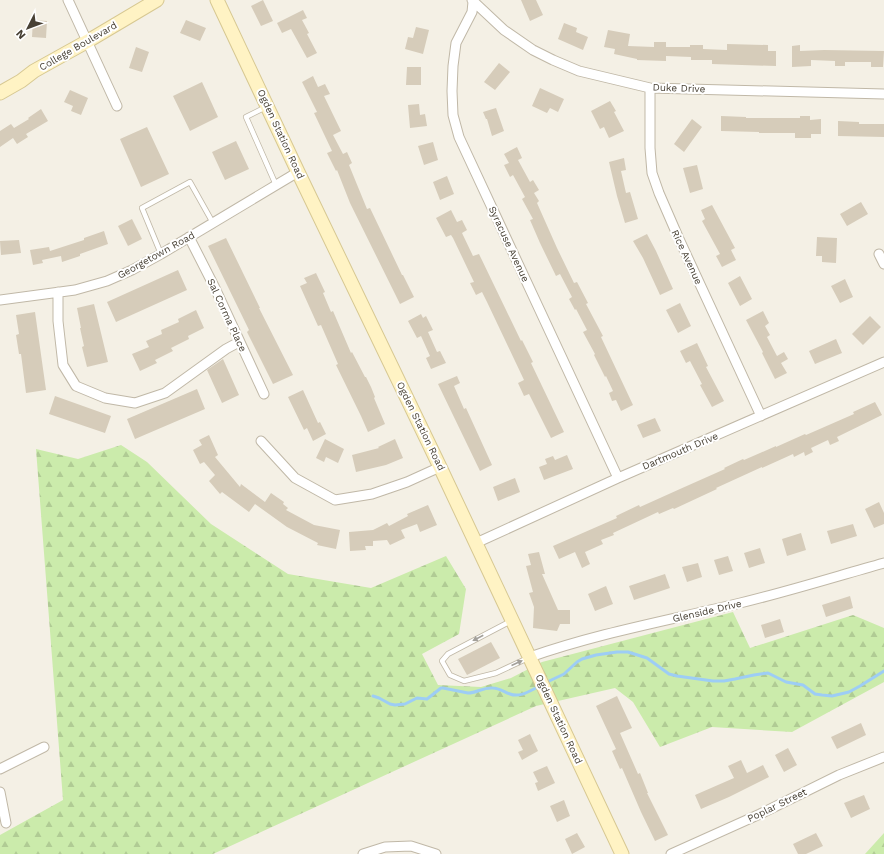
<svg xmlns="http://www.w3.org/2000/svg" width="884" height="854" font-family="'Work Sans',sans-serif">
  <defs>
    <pattern id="forest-firs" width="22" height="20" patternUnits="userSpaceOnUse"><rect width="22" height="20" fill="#cbebab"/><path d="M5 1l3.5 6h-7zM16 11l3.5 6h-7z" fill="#b0cb94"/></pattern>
  </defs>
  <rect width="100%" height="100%" fill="#f4f0e5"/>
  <!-- forest -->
  <path fill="url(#forest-firs)" d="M121,445l26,17 64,62 77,50 83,14 75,-32 20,33 -7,45 -37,20 16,31 43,2 30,-9 31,-16 191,-50 17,36 103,-33 31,13v54l-92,50 -80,-5 -52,20 -27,-45 -18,-14 -79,18 -323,148h-213v-19l63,-35 -27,-351 42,10z
    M884,833v21h-19z"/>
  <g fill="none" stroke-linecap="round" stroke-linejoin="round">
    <!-- stream -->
    <path stroke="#9dcdf5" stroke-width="3" d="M545,683l19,-9 13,-12 5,-3 14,-4 21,-3h11l19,6 22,16 8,2 36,5h11l11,-2 19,-4 14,-2 18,9 17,3 12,9 7,1 10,1 17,-4 11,-6 24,-15
      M373,696l6,2 11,6 5,1 10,-1 12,-6 10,1 14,-11h2l25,5c9,0 15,-6 25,-5 6,0 11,4 17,6 11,4 21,-4 30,-8"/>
  </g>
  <!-- building -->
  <path fill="#d6ccba" d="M263,0l10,21 -12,5 -10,-20z
    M521,0h15l7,15 -13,6z
    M303,10l4,8 -5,2 7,13 -2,1 10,19 -10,5 -16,-29 -9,4 -5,-10z
    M33,20l14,1 -1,17 -14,-1z
    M186,20l20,8 -6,13 -20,-8z
    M564,23l13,5 -1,4 12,5 -5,13 -25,-11z
    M416,27l13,3 -6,24 -18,-5 3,-12 5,1z
    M608,30l22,4 -2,12 26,1v-5h12v5h24v-2h13v4l24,1v-6l41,1v6h8v15l-64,-2v-4h-21v-3l-25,-1v5l-29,-1v-1l-23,-5 1,-5 -11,-2z
    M800,45v6l24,-1 60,1 -1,16h-12v-5h-26v4h-10v-5l-24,-1v6l-19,1v-21z
    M136,47l13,5 -7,20 -13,-4z
    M499,63l11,9 -15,18 -11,-8z
    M407,67h14v18h-15z
    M313,76l5,11 7,-3 5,10 -6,2 17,35 -8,4 10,19 4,-2 5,11 -3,2 18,44 3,-1 32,67h1l11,22 -14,7 -50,-101 -13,-33 -1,1 -9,-18 5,-2 -18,-38 3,-1 -15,-30z
    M202,82l16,35 -28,14 -17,-35z
    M540,88l24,11 -6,13 -8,-4 -3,5 -15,-7z
    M70,90l18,8 -7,17 -10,-4 2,-5 -9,-4z
    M610,101l6,10 -2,1 10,19 -15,7 -5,-11 -4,2 -9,-18z
    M419,104l1,11 5,-1 2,12 -17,2 -2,-23z
    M496,108l8,23 -12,5 -5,-17h-1l-3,-7z
    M41,109l7,12 -22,13 2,3 -11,7 -4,-6 -13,9v-16l11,-7 3,4 15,-9 -1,-1z
    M721,116l25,1v1h54v-2h10v4l11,-1v15h-10v4h-16v-5h-36v-1l-38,-1z
    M692,119l10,8 -18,25 -10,-8z
    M838,121l21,1v2h25v13l-46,-1z
    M147,127l22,47 -28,13 -21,-48z
    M236,141l13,28 -24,11 -13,-28z
    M433,142l5,18 -14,5 -6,-19z
    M517,147l5,11 -4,2 12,22 3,-2 6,10 -5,3 5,8 -2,2 20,45 17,35 3,-1 11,21 -2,1 17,32 -2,1 32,68 -12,6 -5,-11 -4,1 -3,-8 4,-2 -7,-15 -1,1 -11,-22 1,-1 -12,-22 4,-2 -11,-21 -1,1 -6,-11 3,-2 -12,-23 -4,2 -16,-33 -10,-23 3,-1 -11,-20 3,-2 -12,-22 -3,2 -6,-12 5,-2 -5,-9z
    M624,158l2,12 -5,1 5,22 4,-1 8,27 -13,4 -8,-27 -8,-34z
    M697,165l6,24 -13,4 -7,-25z
    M447,176l7,18 -14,6 -7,-18z
    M861,202l7,12 -21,12 -7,-12z
    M712,205l23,43 -4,2 5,10 -14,7 -6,-11 4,-2 -18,-33 3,-2 -4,-9z
    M451,210l6,12 5,-2 5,10 -5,3 11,23 6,-2 42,87 1,-1 11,22 -2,1 33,69 -13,6 -22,-44 -5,2 -6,-13 6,-3 -37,-78 -5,-10 -6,3 -6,-12 4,-1 -21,-44 -2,-3 -5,2 -10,-19z
    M132,219l10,20 -14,7 -10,-20z
    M104,231l4,13 -28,10v2l-18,6 -1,-6 -19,4 1,3 -10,2 -3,-15 19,-3 1,4 34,-11v-2z
    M647,234l9,17 17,38 -13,6 -17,-37 -10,-17z
    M817,237l20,1 -1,25 -14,-1v-6h-6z
    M226,238l34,70h-1l34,67 -20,9 -26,-52 2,-2 -41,-84z
    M19,240l2,13 -20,2 -1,-14z
    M178,270l9,20 -71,32 -9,-20z
    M316,273l9,19 -2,1 8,19 2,-1 18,42 1,-1 13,25h1l5,10 4,10 -1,1 11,26 -17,8 -7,-16 -25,-51 2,-1 -17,-39 -3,1 -18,-40 7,-3 -3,-5z
    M740,276l12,23 -12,7 -12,-23z
    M845,279l8,18 -13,6 -9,-17z
    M680,303l11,23 -13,7 -12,-23z
    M94,304l14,58 -21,5 -5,-20 2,-1 -4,-18h1l-4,-20z
    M196,310l8,18 -16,8 1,3 -18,9 2,3 -18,9 2,3 -17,8 -8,-17 17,-7 -3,-6 16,-7 -1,-4 18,-8 -1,-3z
    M763,311l6,12 -4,3 5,9 -3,2 10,19 7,-4 4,7 -7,4 6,10 -12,6 -13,-26 1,-1 -17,-32z
    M35,312l11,78 -20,3 -5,-39h-2l-3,-19 3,-1 -3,-19z
    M421,314l2,4 3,-2 7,14 -5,2 9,20 3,-1 6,12 -15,6 -5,-11 4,-2 -9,-20 -4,2 -9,-17z
    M870,316l11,11 -18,18 -11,-11z
    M836,339l6,14 -27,11 -6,-13z
    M697,343l11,23 -2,1 18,34 -12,6 -12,-22 2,-1 -12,-23 -4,2 -6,-12z
    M223,359l16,36 -17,8 -15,-33z
    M457,376l3,7 -6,3 10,23 2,-1 26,57 -12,6 -42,-87z
    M197,389l8,20 -70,30 -8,-20z
    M303,390l15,33 2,-1 6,12 -13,7 -6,-13 -3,2 -16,-33z
    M55,396l56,20 -6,17 -56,-19z
    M875,402l7,13 -45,22 2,4 -9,4 -2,-5 -17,8 2,4 -8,4 -1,-4 -10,5 -1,-3 -31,14v-1l-46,21 1,1 -43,20 -1,-1 -14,6 -1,-2 -45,21 1,2 -13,5 2,4 -18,8 5,12 -8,4 -7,-16 -16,7 -6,-13 64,-28 -1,-2 23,-11 1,2 40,-18 45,-20 -1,-1 19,-9 1,1 32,-14v1l29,-13 1,1 48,-21 -1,-2z
    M655,418l6,13 -18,7 -6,-13z
    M209,435l9,20 -3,2 25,30 1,-3 24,18 6,-9 13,9 -1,2 5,4 -2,2 28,15 26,5 -4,19 -19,-4 1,-2 -31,-16 -32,-23 -6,8 -27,-20 -2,2 -11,-13 6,-6 -11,-13 -4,2 -7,-14 9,-5 -3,-5z
    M325,439l19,10 -6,14 -12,-6 -2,5 -8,-4z
    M395,439l8,19 -17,7 -30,7 -4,-17 27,-7 -1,-1z
    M567,455l6,14 -29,11 -5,-13 8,-3 -2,-5 8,-3 2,4z
    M515,478l5,14 -22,9 -5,-14z
    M879,502l5,11v11l-10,4 -9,-19z
    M428,505l9,20 -17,7 -3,-8 -16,6 4,8 -15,7 -3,-5 -14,1v5h-8l1,4 -16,1 -1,-19 24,-2 14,-7 2,3 19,-10 -1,-2z
    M853,524l4,12 -26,8 -4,-13z
    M801,533l5,17 -19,6 -5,-17z
    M760,548l5,15 -16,5 -5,-15z
    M539,552l6,22h-3l16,36h12v14h-10l-3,7 -24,-3 1,-21 -5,-14 4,-1 -7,-26 5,-1 -3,-11z
    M728,556l5,15 -14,4 -5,-15z
    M698,563l4,14 -15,5 -5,-15z
    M665,574l5,14 -36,12 -5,-14z
    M606,586l7,18 -18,7 -7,-17z
    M850,596l3,12 -27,9 -4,-12z
    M780,619l4,13 -19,6 -4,-13z
    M491,642l9,16 -33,17 -9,-16z
    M617,696l15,32 -12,5 18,41 2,-1 8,20h-1l21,42 -13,6 -14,-29 -19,-44 -2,1 -8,-18 4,-2 -20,-43z
    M861,723l5,12 -29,14 -6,-12z
    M530,734l8,17 -16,9 -4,-8 5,-2 -5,-10z
    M788,748l9,17 -13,7 -9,-17z
    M741,760l6,13 16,-8 6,12 -40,20 -28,12 -6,-14 39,-17 -6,-12z
    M547,766l8,17 -17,8 -3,-8 3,-1 -5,-10z
    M864,795l6,14 -19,9 -7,-15z
    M564,800l6,16 -13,6 -7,-16z
    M577,833l8,14 -13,7 -7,-15z
    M816,833l7,13 -17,8h-8l-5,-10z"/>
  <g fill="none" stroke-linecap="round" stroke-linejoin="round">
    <!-- lane casing -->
    <g stroke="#c0b8a7" stroke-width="6">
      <path id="lane" d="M266,107l-20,10 30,68
        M161,254l-19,-46 48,-26 23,41
        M511,621l-63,33 -6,7 8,14 14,6 32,-8 32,-15"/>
    </g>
    <!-- street casing -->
    <g stroke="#c0b8a7" stroke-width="11">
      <path id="street" d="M68,0l49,106
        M472,0l32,30 29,20 20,10 26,11 71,17 234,6
        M473,2l-1,10 -16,31 -3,23 -1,25 1,24 6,22 159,341
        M650,88v60l2,25 7,20 20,46 82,177
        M189,237l26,51 49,106
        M879,254l5,10
        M58,292v29l5,44 13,21 29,12 30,5 30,-10 61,-44 13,-7
        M0,300l75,-10 32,-9 25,-11 29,-16 137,-82
        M261,441l34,37 40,22 37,-6 35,-12 33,-15
        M476,543l142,-65 266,-116
        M530,657c65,-23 135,-36 202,-52 51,-12 102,-28 152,-42
        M0,769l44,-22
        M0,792l6,31
        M363,854l22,-7 26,-1 25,8
        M671,854l89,-40 79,-39 45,-18"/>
    </g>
    <!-- secondary casing -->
    <g stroke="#d7c892" stroke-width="15">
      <path id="secondary" d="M217,0l81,172 142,295 182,387
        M0,93l21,-12 13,-10 54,-30 69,-41"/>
    </g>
    <!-- lane -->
    <use href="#lane" stroke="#fff" stroke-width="4.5"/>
    <!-- street -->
    <use href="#street" stroke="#fff" stroke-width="9"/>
    <!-- secondary -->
    <use href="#secondary" stroke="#fff3c4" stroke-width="13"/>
  </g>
  <!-- one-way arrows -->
  <defs><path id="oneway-solid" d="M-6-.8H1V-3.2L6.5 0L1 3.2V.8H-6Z"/></defs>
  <g fill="#a3a09a">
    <use href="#oneway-solid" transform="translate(478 638) rotate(152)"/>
    <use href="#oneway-solid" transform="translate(517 663) rotate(-24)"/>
  </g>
  <g text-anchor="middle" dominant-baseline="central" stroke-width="4" stroke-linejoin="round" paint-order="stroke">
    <!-- street labels -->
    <g font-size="10" fill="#474034" stroke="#fff">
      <text transform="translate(78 46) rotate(-30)">College Boulevard</text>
      <text transform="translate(679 88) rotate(2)">Duke Drive</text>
      <text transform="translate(281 134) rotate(65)">Ogden Station Road</text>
      <text transform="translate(509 244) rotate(65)">Syracuse Avenue</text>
      <text transform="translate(156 255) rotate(-29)">Georgetown Road</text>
      <text transform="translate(687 257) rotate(65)">Rice Avenue</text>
      <text transform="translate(227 315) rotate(65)">Sal Corma Place</text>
      <text transform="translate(421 426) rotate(64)">Ogden Station Road</text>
      <text transform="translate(680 451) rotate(-23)">Dartmouth Drive</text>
      <text transform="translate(707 611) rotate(-13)">Glenside Drive</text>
      <text transform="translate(559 719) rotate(65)">Ogden Station Road</text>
      <text transform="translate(777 805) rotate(-26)">Poplar Street</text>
    </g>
  </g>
  <!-- north arrow -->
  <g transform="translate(28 28) rotate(228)" stroke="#ffffff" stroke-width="3" paint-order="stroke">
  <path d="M0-3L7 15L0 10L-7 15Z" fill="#474034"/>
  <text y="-6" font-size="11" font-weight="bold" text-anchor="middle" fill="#474034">N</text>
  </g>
</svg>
